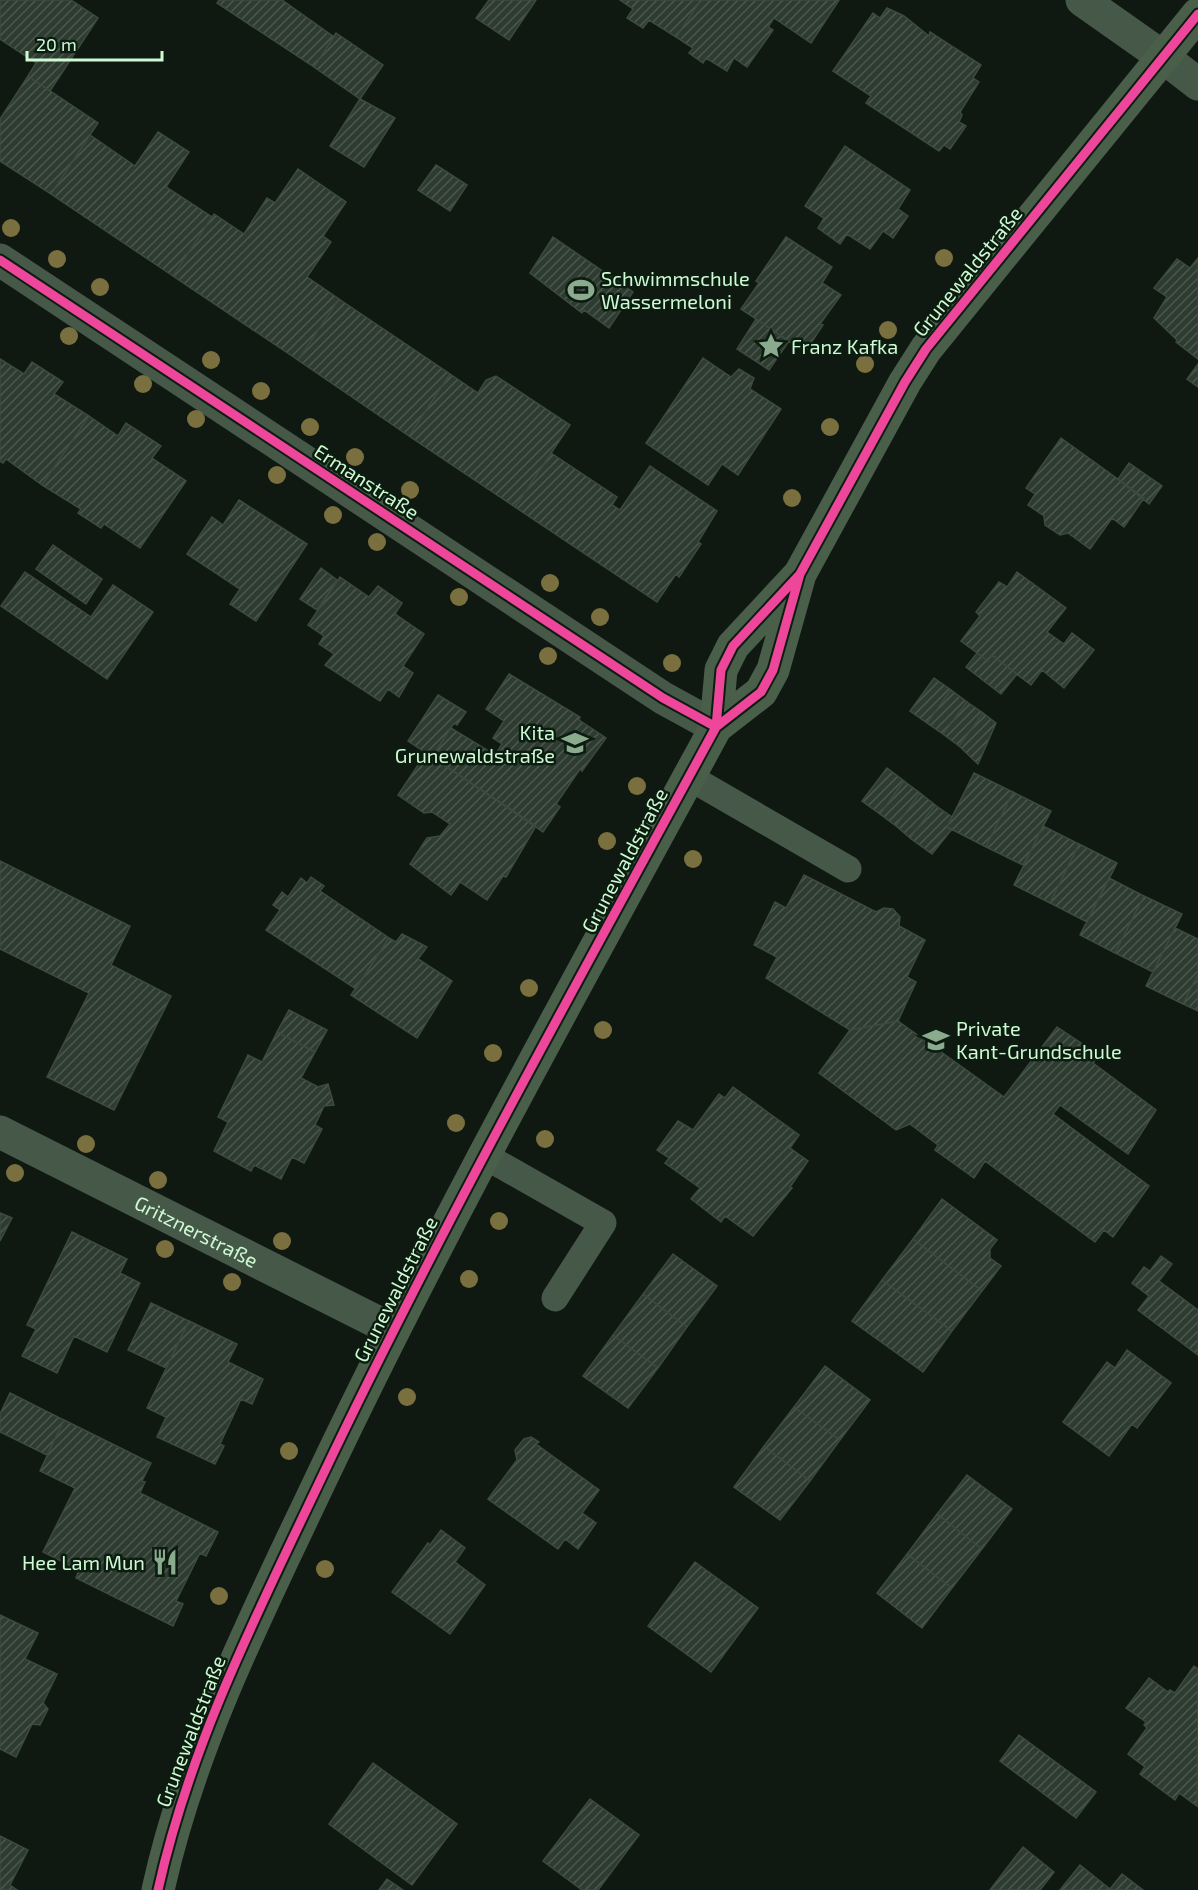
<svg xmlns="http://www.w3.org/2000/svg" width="1198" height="1890" font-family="'Exo 2',sans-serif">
  <defs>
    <pattern id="building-hatch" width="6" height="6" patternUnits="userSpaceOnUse" patternTransform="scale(1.5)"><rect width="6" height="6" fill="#2e3b30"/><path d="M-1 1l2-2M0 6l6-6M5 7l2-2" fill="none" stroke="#4b584d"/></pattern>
  </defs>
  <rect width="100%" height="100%" fill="#101812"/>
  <!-- building -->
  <path fill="url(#building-hatch)" stroke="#3b4b3e" stroke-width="1.5" d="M0,0h71l27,18 -48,73 -22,-15 8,-13 -36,-24z
    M219,0h63l52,37 -20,30 -97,-64z
    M489,0h47l-27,40 -33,-22z
    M620,0h81l-25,37 -27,-17 -6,8 -16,-10 6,-9z
    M701,0h138l-28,43 -37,-25 -6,9 5,3 -26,37 -13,-9 -7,13 -21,-13 -3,5 -14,-10 4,-5 -17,-11z
    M887,8l17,8 25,20 1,-4 51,33 -8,13 6,4 -19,30 2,3 -3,7 7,4 -16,23 -6,-4 -5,6 -73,-48 5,-7 -38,-25 40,-58 7,5z
    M336,33l47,32 -23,34 -46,-32z
    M28,76l70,47 -47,71 -51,-33v-42z
    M360,99l35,19 -31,49 -34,-21z
    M158,132l31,20 -23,35 46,30 -39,59 -122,-82 39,-59 45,31z
    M845,146l65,44 -12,19 10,7 -15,22 -10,-7 -13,18 -23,-15 -7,10 -22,-16 6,-10 -19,-12z
    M436,165l31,20 -17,26 -32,-21z
    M298,169l48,33 -23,34 8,6 -24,35 32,22 -41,61 -125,-84 41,-62 30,20 23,-36 8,5z
    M553,237l80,55 -24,36 -25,-18 -2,3 -52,-40z
    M786,237l46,30 -10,16 19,12 -21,29 3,1 -18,27 -64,-43 18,-26 -3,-2z
    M1198,258v101l-22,-17 1,-2 -23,-22 13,-21 -13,-9 23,-29 13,9z
    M339,299l111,75 -41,62 -111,-76z
    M756,319l33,22 -20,29 -32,-21z
    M703,358l28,19 8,-8 15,9 -4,11 31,20 -43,66 -16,-11 -14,21 -62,-42z
    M0,359l24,15 8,-12 31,20 -9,12 35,22 -47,69 -36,-26 -3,4 -3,-2z
    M1198,364v23l-11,-8z
    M450,374l28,19 8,-13 10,-4 74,49 -55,82 -106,-71z
    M89,416l29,20 8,-13 35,23 -9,12 34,23 -46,67 -36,-24 -3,4 -23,-15 3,-4 -39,-24z
    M1061,438l83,60 -20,29 -12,-9 -22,31 -22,-16 -8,2 -15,-10 -1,-9 -16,-11 7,-11 -9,-6z
    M551,453l66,44 -5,8 8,5 30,-44 67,45 -19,31 3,2 -22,33 -3,-3 -19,28 -142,-95z
    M1129,463l33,23 -13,18 -31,-25z
    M239,500l68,44 -51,77 -26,-17 10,-15 -53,-35 25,-37 11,8z
    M53,545l49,34 -16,25 -50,-35z
    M321,568l16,12 -20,30 -17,-11z
    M25,572l66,45 22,-32 40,27 -46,67 -106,-73z
    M1017,572l49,36 -19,24 17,12 8,-11 22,17 -30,38 -22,-18 -11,15 -39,-30 -4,6 -27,-20 19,-25 -4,-4 23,-30 8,5z
    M340,577l29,20 9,-11 24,17 -7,11 29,20 -21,32 10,7 -14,24 -11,-8 -8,12 -55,-36 9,-11 -15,-10 5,-8 -16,-11z
    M977,653l11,8 4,-6 25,19 -16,20 -35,-27z
    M509,674l71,43 -1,3 27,18 -24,33 -2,-2 -24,35 4,3 -17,25 -111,-75 19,-29 44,27 7,-11 -9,-6 11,-17 -18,-12z
    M934,678l17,12 -24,33 -17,-12z
    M951,690l16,12 -24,32 -16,-11z
    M438,695l28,17 -9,13 -3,-2 -22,34 -24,-16z
    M967,702l16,11 -24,33 -16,-12z
    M983,713l13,10 -18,41 -19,-18z
    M426,753l110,73 -30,51 -3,-1 -16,24 -27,-18 -9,13 -41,-31 17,-26 13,-2 10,-12 -18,-12 -8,1 -26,-18z
    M887,768l17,13 -24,33 -18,-13z
    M974,773l39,19 -27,55 -39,-20z
    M904,781l16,12 -24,33 -16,-12z
    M1013,792l38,19 -28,54 -37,-18z
    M920,793l15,12 -25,33 -14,-12z
    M935,805l17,12 -5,10 5,2 -20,25 -22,-16z
    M1043,826l36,18 -29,59 -36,-18z
    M1079,844l38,19 -30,59 -37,-19z
    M0,861l130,65 -19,39 60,31 -57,114 -67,-33 42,-84 -89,-44z
    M804,875l72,37 8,-4 9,1 7,8 -1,9 26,14 -18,37 9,5 -18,39 -48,9 -84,-52 11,-21 -23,-12 21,-43 11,6z
    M311,877l13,9 -4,5 69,47 -33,51 -90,-59 14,-20 -7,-5 9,-13 6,5 13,-19 6,5z
    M1109,878l35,18 -29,57 -35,-18z
    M1144,896l38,18 -29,58 -38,-19z
    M1175,928l23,11v35l-15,30 -37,-18z
    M402,934l25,13 -9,12 34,22 -35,57 -66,-43 38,-57 7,4z
    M1198,974v37l-15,-7z
    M289,1010l38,20 -12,22 -38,-20z
    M898,1021l106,76 53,-70 42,28 -6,8 63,47 -28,44 -68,-49 -7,9 96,72 -36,51 -9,-7 -9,12 -110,-81 -11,17 -39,-28 3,-5 -28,-21 -14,6 -77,-57 31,-43z
    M277,1032l38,20 -14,26 17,9 10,-3 6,21 -10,1 -9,19 7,4 -18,34 -12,-6 -11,22 -27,-14 -3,6 -37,-20 14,-29 -10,-5 30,-62 14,7z
    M733,1087l66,48 -9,13 18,13 -18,26 2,1 -39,48 -28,-20 -4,6 -30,-23 9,-11 -35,-25 4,-5 -12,-8 21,-29 15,9 26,-36 6,4z
    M942,1199l55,41 -7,9v9l11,8 -19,25 -69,-52z
    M0,1213l12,5 -12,23z
    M72,1232l55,27 -7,14 20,10 -33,69 -33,-16 -17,37 -35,-17 14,-27 -9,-4z
    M913,1239l69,52 -30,40 -70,-51z
    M673,1254l44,32 -30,41 -44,-33z
    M1161,1256l11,8 -13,17 39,29v45l-60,-45 11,-14 -17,-13 12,-16 6,4z
    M882,1280l70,51 -29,41 -71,-51z
    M643,1294l44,33 -29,41 -45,-33z
    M151,1303l38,18 -23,47 -38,-18z
    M189,1321l48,23 -9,18 35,17 -11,25 -11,-5 -21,45 4,2 -9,18 -58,-27 9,-20 -19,-9z
    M613,1335l45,33 -30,40 -45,-32z
    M1127,1350l44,33 -34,45 -5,-4 -23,32 -46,-34 44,-60 8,6z
    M825,1366l45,34 -30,40 -46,-33z
    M10,1393l54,27 -17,35 -47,-23v-18z
    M794,1407l46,33 -30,41 -46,-35z
    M64,1420l87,43 -9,18 3,1 -5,11 78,39 -12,24 -6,-3 -24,48 7,3 -10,22 -97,-48 3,-8 -36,-18 32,-64 -35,-17z
    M531,1437l8,5 -3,2 63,46 -17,23 14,10 -18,26 -13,-10 -7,10 -70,-50 29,-39 -2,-10 9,-11z
    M764,1446l46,35 -30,39 -46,-33z
    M967,1475l45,34 -30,40 -45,-35z
    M937,1514l45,35 -30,39 -45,-34z
    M441,1530l24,18 -10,14 30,23 -35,49 -58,-42 36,-49 2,2z
    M907,1554l45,34 -30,40 -45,-35z
    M695,1562l63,46 -47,64 -63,-46z
    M0,1615l38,18 -13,26 32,15 -14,29 5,6 -8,16 -8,-1 -16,33 -16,-8z
    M1194,1666l4,3 -1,137 -18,-13 -4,7 -35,-26 5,-7 -17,-13 19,-26 -3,-3 2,-3 -20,-14 23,-30 19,14 2,-2 5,3z
    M1019,1735l77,57 -20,26 -76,-57z
    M373,1763l84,61 -45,61 -83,-61z
    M590,1799l49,36 -41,55h-16l-39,-29z
    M0,1836l28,14 -18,35 7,5h-17z
    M1023,1847l31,25 -14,18h-50z
    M1080,1865l30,24 12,-15 21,16h-83z
    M387,1879l16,11h-24z"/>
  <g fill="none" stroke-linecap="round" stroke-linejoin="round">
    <!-- service -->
    <path stroke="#465848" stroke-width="27" d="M689,777l159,92
      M485,1156l118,67 -48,75"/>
    <!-- minor -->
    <g stroke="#465848" stroke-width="33">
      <path d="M1163,57l35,27"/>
      <path d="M0,260l663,438 53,29"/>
      <path id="s1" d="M0,1132l393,198"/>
    </g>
    <!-- tertiary -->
    <path stroke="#465848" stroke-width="33" d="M1082,0l81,57"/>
    <!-- secondary -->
    <path stroke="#495f4a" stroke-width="33" d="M716,727l5,-57 12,-24 67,-72 105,-192 21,-33 272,-335
      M158,1890c32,-145 99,-276 162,-409 122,-257 261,-505 396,-754l45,-35 12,-22 27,-96"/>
    <!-- cycleway casing -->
    <g stroke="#0d1c10" stroke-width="13">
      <path id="cycleway" d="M0,260l663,438 53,29
        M716,727l5,-57 12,-24 67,-72 105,-192 21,-33 272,-335
        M158,1890c32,-145 99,-276 162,-409 122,-257 261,-505 396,-754l45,-35 12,-22 27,-96"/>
    </g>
    <!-- cycleway -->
    <use href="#cycleway" stroke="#ed469a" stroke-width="9"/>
  </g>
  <!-- trees -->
  <g fill="#7a6f3e">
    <circle cx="11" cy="228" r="9"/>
    <circle cx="944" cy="258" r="9"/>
    <circle cx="57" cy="259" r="9"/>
    <circle cx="100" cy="287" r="9"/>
    <circle cx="888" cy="330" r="9"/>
    <circle cx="69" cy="336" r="9"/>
    <circle cx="211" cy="360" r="9"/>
    <circle cx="865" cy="364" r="9"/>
    <circle cx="143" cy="384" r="9"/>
    <circle cx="261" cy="391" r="9"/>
    <circle cx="196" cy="419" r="9"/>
    <circle cx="310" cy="427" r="9"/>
    <circle cx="830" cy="427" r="9"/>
    <circle cx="355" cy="457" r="9"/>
    <circle cx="277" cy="475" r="9"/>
    <circle cx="410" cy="490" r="9"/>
    <circle cx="792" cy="498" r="9"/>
    <circle cx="333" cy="515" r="9"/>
    <circle cx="377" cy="542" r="9"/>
    <circle cx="550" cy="583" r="9"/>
    <circle cx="459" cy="597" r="9"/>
    <circle cx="600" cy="617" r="9"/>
    <circle cx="548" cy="656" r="9"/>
    <circle cx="672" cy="663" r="9"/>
    <circle cx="637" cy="786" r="9"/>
    <circle cx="607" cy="841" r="9"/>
    <circle cx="693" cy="859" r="9"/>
    <circle cx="529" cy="988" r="9"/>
    <circle cx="603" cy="1030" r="9"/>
    <circle cx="493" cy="1053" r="9"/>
    <circle cx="456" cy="1123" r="9"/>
    <circle cx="545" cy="1139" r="9"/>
    <circle cx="86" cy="1144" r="9"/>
    <circle cx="15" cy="1173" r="9"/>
    <circle cx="158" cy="1180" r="9"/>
    <circle cx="499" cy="1221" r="9"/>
    <circle cx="282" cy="1241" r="9"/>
    <circle cx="165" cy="1249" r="9"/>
    <circle cx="469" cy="1279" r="9"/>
    <circle cx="232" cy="1282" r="9"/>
    <circle cx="407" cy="1397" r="9"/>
    <circle cx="289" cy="1451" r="9"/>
    <circle cx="325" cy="1569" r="9"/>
    <circle cx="219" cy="1596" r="9"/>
  </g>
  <!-- icons -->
  <defs>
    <g id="stadium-bare" transform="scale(2.07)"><path d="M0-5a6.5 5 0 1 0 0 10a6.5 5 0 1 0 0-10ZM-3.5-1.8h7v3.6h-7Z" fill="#8bab8f" stroke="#0d1c10" stroke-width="2.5" paint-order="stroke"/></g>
    <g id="sight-bare" transform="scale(2.07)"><path d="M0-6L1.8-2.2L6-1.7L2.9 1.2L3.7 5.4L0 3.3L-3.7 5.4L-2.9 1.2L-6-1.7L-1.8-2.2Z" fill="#8bab8f" stroke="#0d1c10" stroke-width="2.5" paint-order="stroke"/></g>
    <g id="school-bare" transform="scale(2.07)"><path d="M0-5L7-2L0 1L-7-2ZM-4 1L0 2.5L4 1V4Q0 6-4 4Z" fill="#8bab8f" stroke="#0d1c10" stroke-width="2.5" paint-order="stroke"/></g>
    <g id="restaurant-bare" transform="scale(2.07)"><path d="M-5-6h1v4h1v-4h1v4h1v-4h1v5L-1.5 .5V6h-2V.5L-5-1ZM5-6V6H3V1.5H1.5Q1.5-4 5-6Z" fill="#8bab8f" stroke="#0d1c10" stroke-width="2.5" paint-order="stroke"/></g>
  </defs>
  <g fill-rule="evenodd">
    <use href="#stadium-bare" x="581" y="290"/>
    <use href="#sight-bare" x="771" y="346"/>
    <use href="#school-bare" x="575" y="743"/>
    <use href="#school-bare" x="936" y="1040"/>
    <use href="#restaurant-bare" x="165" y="1562"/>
  </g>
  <g text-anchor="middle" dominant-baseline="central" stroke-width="5" stroke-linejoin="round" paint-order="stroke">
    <!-- street labels -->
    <g font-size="20" fill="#cdfad3" stroke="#0d1c10">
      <text transform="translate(967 271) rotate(-51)">Grunewaldstraße</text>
      <text transform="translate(367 481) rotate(33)">Ermanstraße</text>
      <text transform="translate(624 860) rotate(-62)">Grunewaldstraße</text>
      <text stroke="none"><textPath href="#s1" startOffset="220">Gritznerstraße</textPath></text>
      <text transform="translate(395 1289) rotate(-63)">Grunewaldstraße</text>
      <text transform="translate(190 1731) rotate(-69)">Grunewaldstraße</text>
    </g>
    <!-- poi labels -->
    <g font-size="20" fill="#cdfad3" stroke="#0d1c10" text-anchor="start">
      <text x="601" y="278">Schwimmschule<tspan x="601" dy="23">Wassermeloni</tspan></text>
      <text x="791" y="346">Franz Kafka</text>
      <text x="555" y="732" text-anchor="end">Kita<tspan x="555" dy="23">Grunewaldstraße</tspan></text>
      <text x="956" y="1028">Private<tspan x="956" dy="23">Kant-Grundschule</tspan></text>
      <text x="145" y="1562" text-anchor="end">Hee Lam Mun</text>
    </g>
  </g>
  <!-- scale -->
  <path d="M27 51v9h135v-9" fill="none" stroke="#cdfad3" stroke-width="3"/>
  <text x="36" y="51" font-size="18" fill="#cdfad3" stroke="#0d1c10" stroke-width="4.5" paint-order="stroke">20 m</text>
</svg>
